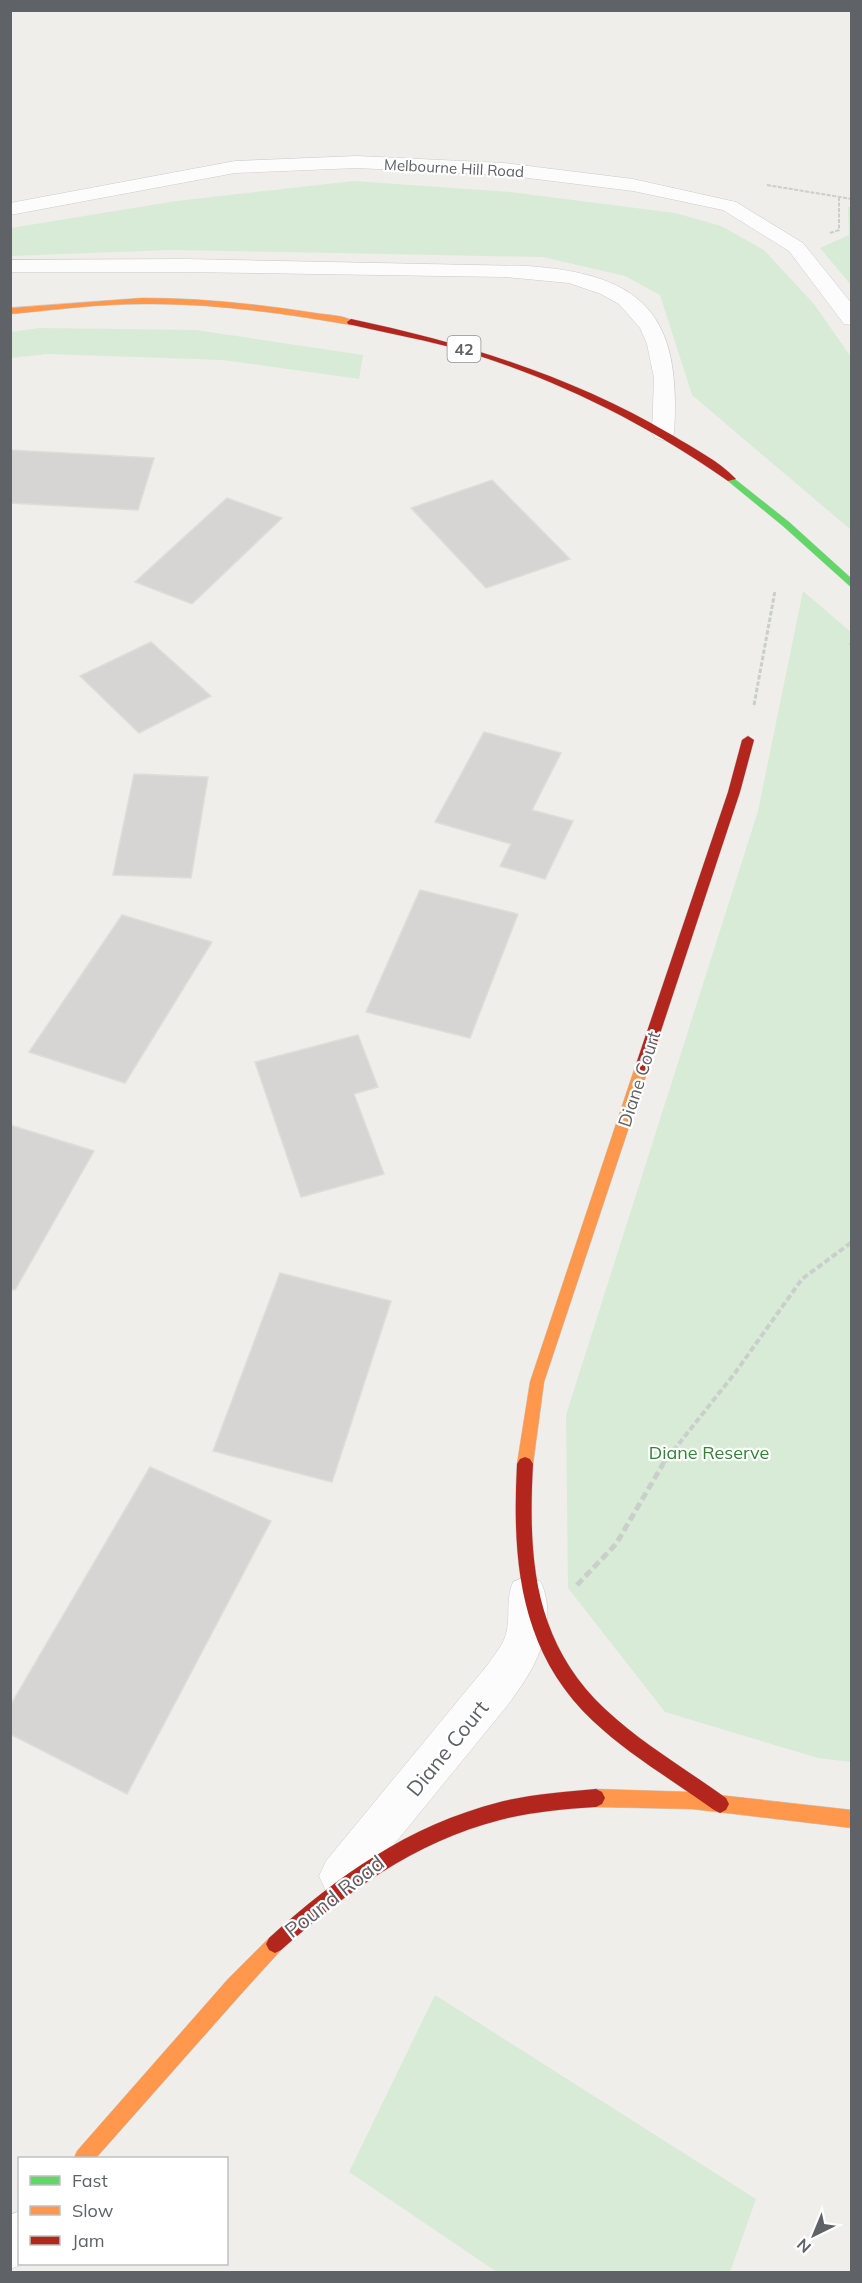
<svg xmlns="http://www.w3.org/2000/svg" width="862" height="2283" font-family="Mulish,sans-serif">
  <rect width="100%" height="100%" fill="#efeeea"/>
  <!-- green -->
  <path fill="#d8ebd6" d="M354,181l156,11 165,21 46,13 43,24 50,54 37,53v173l-159,-135 -32,-100 -35,-19 -82,-19 -373,-7 -159,6v-28l165,-27z
    M848,207h3v78l-31,-37 29,-13z
    M39,328l157,2 167,25 -4,24 -136,-19 -175,-6 -37,4v-26z
    M803,591l49,42 -1,1129 -33,-4 -153,-46 -97,-124 -2,-173 192,-604z
    M435,1995l321,204 -26,73h-233l-148,-100z"/>
  <!-- building -->
  <path fill="#d6d5d3" stroke="#deddd9" stroke-width="1.5" d="M10,450l144,8 -16,52 -128,-7z
    M492,480l78,79 -84,29 -75,-80z
    M227,498l55,20 -90,86 -57,-22z
    M151,642l60,54 -72,37 -59,-57z
    M484,732l77,21 -29,57 41,11 -28,58 -45,-13 11,-22 -76,-22z
    M134,774l74,3 -17,101 -78,-3z
    M420,890l98,24 -48,124 -104,-26z
    M122,915l90,27 -87,141 -96,-31z
    M358,1035l20,52 -24,7 30,80 -83,23 -46,-135z
    M10,1125l84,26 -79,139 -5,-1z
    M280,1273l111,28 -59,181 -119,-31z
    M150,1467l121,54 -144,273 -117,-60v-28z"/>
  <g fill="none" stroke-linecap="round" stroke-linejoin="round">
    <!-- street casing -->
    <g stroke="#cbcccc" stroke-width="1">
      <path id="street" d="M357,156l147,7 129,16 103,23 67,41 49,61v21l-8,-1 -55,-73 -66,-41 -90,-19 -129,-16 -147,-7 -122,5 -225,42v-12l225,-42z
        M185,259l342,7c117,8 155,49 147,167l-3,5 -8,2 -8,-2 -3,-5 2,-55 -7,-34 -7,-16 -21,-24 -18,-10 -32,-11 -64,-6 -320,-5h-175v-12z
        M527,1576l14,6c20,47 -10,94 -39,130l-146,179 -15,7 -15,-7 -7,-15 7,-15 163,-198c6,-9 14,-18 17,-29 5,-20 -1,-32 7,-52z
        M20,2211v53h4l-14,5v-54z"/>
    </g>
    <!-- fast casing -->
    <g stroke="#cacacb" stroke-width="1">
      <path id="fast" d="M731,476l58,46 63,57v9l-69,-62 -55,-45v-4z"/>
    </g>
    <!-- slow casing -->
    <g stroke="#cacacb" stroke-width="1">
      <path id="slow" d="M142,298c58,0 115,6 173,15 12,2 30,2 40,9l-4,3c-69,-12 -139,-22 -209,-21 -44,0 -88,6 -132,10v-6z
        M641,1065l5,1 2,4 -104,312 -11,82 -3,5 -5,2 -5,-2 -3,-5 13,-82 104,-312 2,-4z
        M596,1789l96,3 160,18v18l-160,-19 -96,-2 -6,-3 -3,-6 3,-6z
        M275,1935l6,3 3,6 -3,6 -39,43 -146,165h-22l3,-7 151,-172 41,-41z"/>
    </g>
    <!-- jam casing -->
    <g stroke="#cacacb" stroke-width="1">
      <path id="jam" d="M351,319c113,24 221,57 321,116 21,13 47,26 64,44l-8,2c-86,-60 -177,-105 -278,-134 -34,-9 -68,-15 -102,-23l-1,-2z
        M748,736l6,4 -14,52 -92,278 -2,4h-10l-2,-4 94,-278 14,-52z
        M525,1457l5,2 3,5c-5,93 0,177 72,245 36,34 81,60 121,89l3,6 -3,6 -6,3 -6,-3c-40,-29 -85,-55 -121,-89 -74,-70 -81,-161 -76,-257l3,-5z
        M596,1789l6,3 3,6 -3,6 -6,3c-32,2 -65,5 -96,13 -86,22 -153,72 -219,130l-6,3 -6,-3 -3,-6 3,-6c70,-63 138,-112 231,-136 32,-8 64,-10 96,-13z"/>
    </g>
    <!-- path-far3 -->
    <path stroke="#cacfcc" stroke-width="2" stroke-dasharray="4 1.5" stroke-linecap="butt" d="M767,185l85,14
      M830,233l9,-3v-32"/>
    <!-- path-far2 -->
    <path stroke="#cacfcc" stroke-width="3" stroke-dasharray="4.5 2" stroke-linecap="butt" d="M850,643l2,3
      M754,705l21,-114"/>
    <!-- path-far1 -->
    <path stroke="#cacfcc" stroke-width="4" stroke-dasharray="6 3" stroke-linecap="butt" d="M662,1465l73,-92 67,-94 50,-37"/>
    <!-- path -->
    <path stroke="#cacfcc" stroke-width="5" stroke-dasharray="8 4" stroke-linecap="butt" d="M577,1585l39,-41 47,-80"/>
    <!-- street -->
    <use href="#street" fill="#fdfcfc" fill-rule="evenodd"/>
    <!-- fast -->
    <use href="#fast" fill="#63d668" fill-rule="evenodd"/>
    <!-- slow -->
    <use href="#slow" fill="#ff974d" fill-rule="evenodd"/>
    <!-- jam -->
    <use href="#jam" fill="#b3261e" fill-rule="evenodd"/>
  </g>
  <g text-anchor="middle" dominant-baseline="central" stroke-width="4.5" stroke-linejoin="round" paint-order="stroke">
    <!-- far-street labels -->
    <g font-size="15" fill="#5f6368" stroke="#fff">
      <text transform="translate(454 168) rotate(3)">Melbourne Hill Road</text>
    </g>
    <!-- shield labels -->
    <rect fill="#fff" stroke="#8f9295" stroke-width="1.5" x="447.5" y="336" width="33" height="26" rx="4.5"/>
    <g font-size="16" font-weight="bold" fill="#5f6368">
      <text x="464" y="349">42</text>
    </g>
    <!-- street labels -->
    <g font-size="18" fill="#5f6368" stroke="#fff">
      <text transform="translate(639 1079) rotate(-72)">Diane Court</text>
    </g>
    <!-- park labels -->
    <g font-size="18" fill="#348238" stroke="#fff">
      <text x="709" y="1452">Diane Reserve</text>
    </g>
    <!-- near-street labels -->
    <g font-size="21" fill="#5f6368" stroke="#fff">
      <text transform="translate(447 1748) rotate(-51)">Diane Court</text>
      <text transform="translate(334 1896) rotate(-38)">Pound Road</text>
    </g>
  </g>
  <!-- border -->
  <rect width="862" height="2283" fill="none" stroke="#5f6368" stroke-width="24"/>
  <!-- legend -->
  <rect x="18" y="2157" width="210" height="108" fill="#ffffff" stroke="#bfc1c3" stroke-width="1.5"/>
  <rect x="30" y="2176" width="30" height="9" fill="#63d668" stroke="#bfc1c3" stroke-width="1.5"/>
  <text x="72" y="2187" font-size="18" fill="#5f6368">Fast</text>
  <rect x="30" y="2206" width="30" height="9" fill="#ff974d" stroke="#bfc1c3" stroke-width="1.5"/>
  <text x="72" y="2217" font-size="18" fill="#5f6368">Slow</text>
  <rect x="30" y="2236" width="30" height="9" fill="#b3261e" stroke="#bfc1c3" stroke-width="1.5"/>
  <text x="72" y="2247" font-size="18" fill="#5f6368">Jam</text>
  <!-- north arrow -->
  <g transform="translate(814 2235) rotate(223)" stroke="#ffffff" stroke-width="4.5" paint-order="stroke">
  <path d="M0-4.5L10 22L0 15L-10 22Z" fill="#5f6368"/>
  <text y="-9" font-size="16" font-weight="bold" text-anchor="middle" fill="#5f6368">N</text>
  </g>
</svg>
